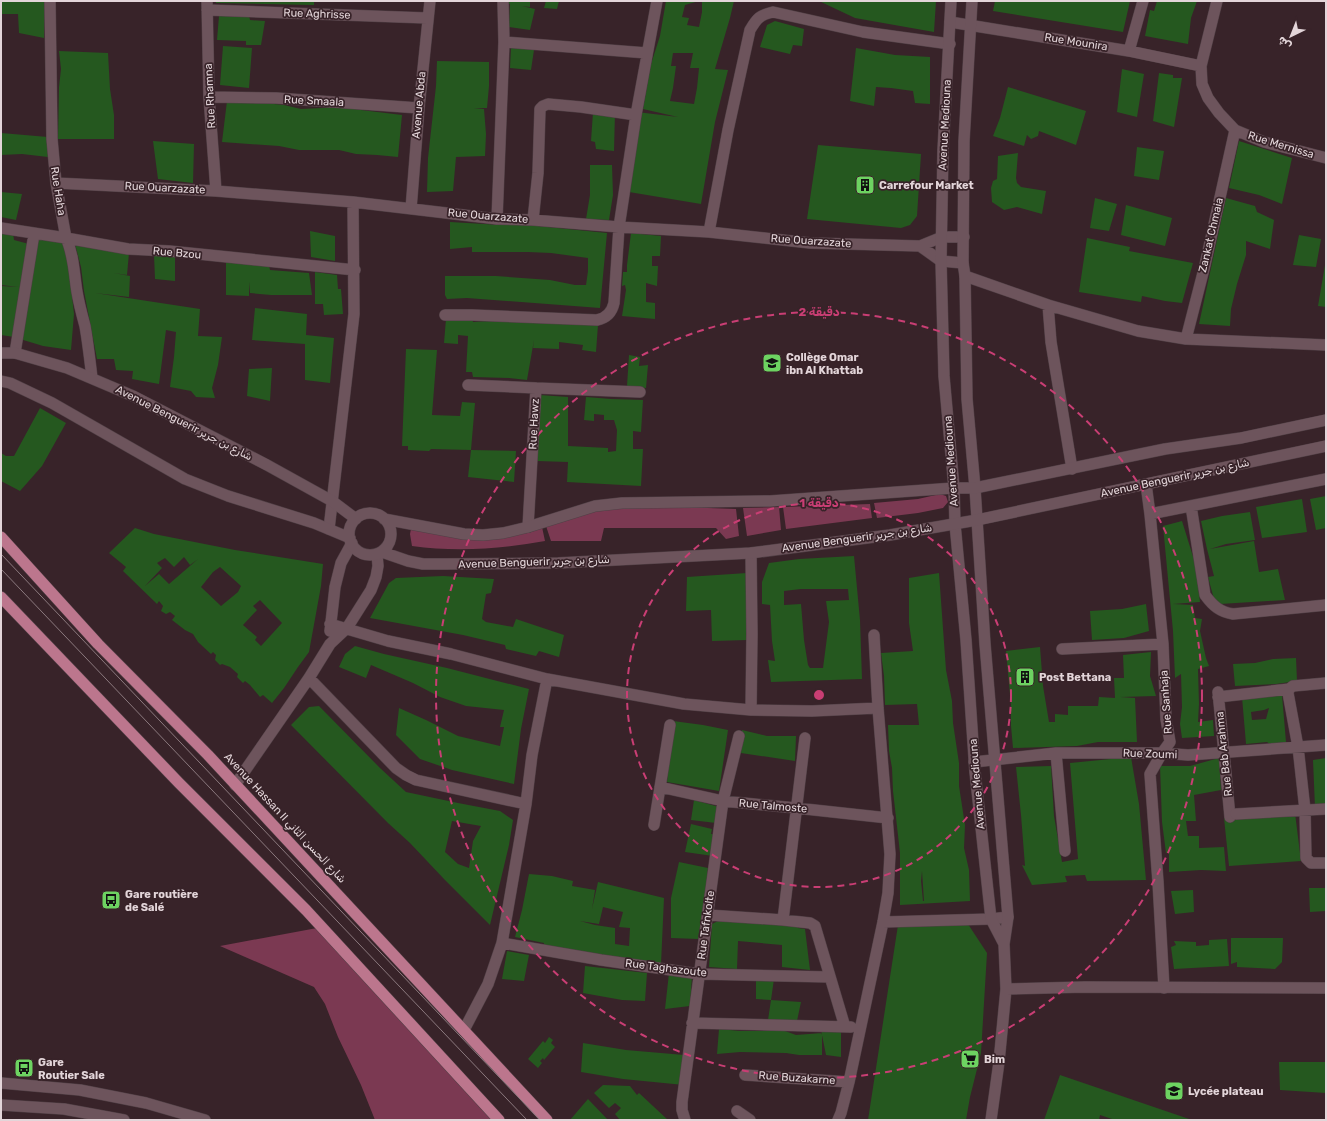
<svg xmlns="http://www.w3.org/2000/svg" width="1327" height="1121" font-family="Rubik,'Noto Sans Arabic',sans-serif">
  <rect width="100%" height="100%" fill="#382329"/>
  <!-- green -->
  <path fill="#7b3952" d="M940,494l6,2 2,6 -5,6 -25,5 -41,5 -3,-15 44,-4z
    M870,504l2,14 -86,11 -3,-22z
    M652,506l84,3 3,27 -13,3 -10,-11h-112l-3,13h-50l-5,-15 52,-16z
    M779,507l2,23 -34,6 -4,-28z
    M542,527l3,14c-43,8 -89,11 -133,5l-2,-12 1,-5 51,6z
    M317,928l180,192h-122l-14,-35 -23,-48 -13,-33 -11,-17 -94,-41z"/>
  <!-- building -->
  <path fill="#25581f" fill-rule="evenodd" d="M1,1h44l-1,37 -25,-5 -1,-19h-17z
    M216,1h98v4l-98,-2z
    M507,1h23v6l-8,-1 13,3 -5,21 -21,-3 1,-23 -3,-1z
    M546,1h13l-2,8 -13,-1z
    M666,1h33l-14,4 -3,12 7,1 -2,7 12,2 3,-15v-11h32l-4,17 -15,51 13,1 -13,52 -14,82 -72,-12 8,-80 41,5 -35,-8 8,-45 9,-28zM673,53h20l-3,15h9l-2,20 -3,16 -24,-3 3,-13 3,-22h-5z
    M819,1h66l1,1 1,-1h49l-2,31 -79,-14z
    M995,1h135l-7,31 -130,-21z
    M1157,1h40l-6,17 -3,26 -43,-8 5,-26 4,1z
    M219,16h30l1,4 15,1 -4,24h-15v-4l-29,-1z
    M775,21l29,8 -2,17 -9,-1 -3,9 -30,-7 7,-22z
    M223,46l29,2 -3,40 -29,-3z
    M511,47l23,3 -3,20 -21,-2z
    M856,48l39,7 35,2v47l-15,-1 -2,-12 -22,-3 -15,-1 -2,19 -24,-5z
    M59,51l49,2 2,36 4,26v24h-56l1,-52 2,-18z
    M437,61l52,1v24l-2,22h-13l10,1 2,25 -1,22 -29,1 -3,34 -26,1 1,-34 8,-72z
    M1122,69l22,5 -7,43 -20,-5z
    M1159,73l14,2v3h9l-8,49 -21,-6z
    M1008,87l78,24 -10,34 -37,-14 -1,5 -7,3 -4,-4 -3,11 -31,-10 7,-18z
    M227,101h18l39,4 17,4 42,-2 18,3 41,5 -4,42 -21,-2 -21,-1 -17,-4h-40l-20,-4 -57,-4z
    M593,112h22l-1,39 -18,-2 -1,-7 -4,-1z
    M1,133l47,4v20l-26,-3 -21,1z
    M153,141l41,3 -1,39 -35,-4z
    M1239,141l53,17 -10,46 -23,-9 -30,-7z
    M818,145l103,9 -4,62 -7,9 -9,3 -94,-9z
    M1137,147l27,4 -5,29 -25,-4z
    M1018,153l-2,25 1,5 4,4 25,4 -4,23 -25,-7 -13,3 -12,-8 -1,-14 2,-7 4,-2 1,-23z
    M590,165h22l1,30 -4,25 -23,-1 4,-24z
    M1,192l21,2 -6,26 -15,-3z
    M1095,198l22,6 -8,27 -19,-3z
    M1226,198l29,8 2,6 17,8 -4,29 -24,-8v14l-9,29 -6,25 -1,17 -31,-2z
    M1126,205l46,13 -7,28 -44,-11z
    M450,222l51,3h27l79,8 -7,75 -133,-10 -20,1 -2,-4v-19h51l54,4 25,5h11l2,-14v-13l-37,-5 -23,-1h-56v-5l-22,2z
    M1,231l12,1 1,8 15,4 -15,93 -13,-2v-49l17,1 -17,-2z
    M310,231l25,5v25l-24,-4z
    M631,233l30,3 -1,20h-8v10h6l-1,20 -11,-3v19l9,1v16l-33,-3 4,-26 -1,-5 -3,1 1,-14h4v-7z
    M1299,235l22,4 -5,28 -23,-2z
    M38,238l26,3 5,27 5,46 -3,36 -28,-4 -23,-7z
    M1087,238l43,9 -1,4 64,12 -11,40 -17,-2 -23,-5 -1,6 -62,-10z
    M75,244l54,9 -2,22 -13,-2 16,3 -1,21 -34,-4 105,16 -2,27 24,1 -4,28 -6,23 3,10 -19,-1 -5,-6 -21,-4 4,-30 2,-25 -10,-2 -7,54 -27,-5 1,-8 -17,-1 -2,-11h-17l-13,-68 -3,-24z
    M154,255l21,2v24l-20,-2z
    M226,262l43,4 1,4 39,3 3,22h-41l-21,-2 -1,-11v14l-23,-1z
    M1325,265h1v42l-8,-1z
    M315,272l22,3 1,14h3l2,25 -19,1 -1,-11h-8z
    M255,308l52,6 -1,21 28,3 -4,45 -25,-3v-36l-53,-4z
    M472,316l1,6 31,-2 94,5 -2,27 -14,-2 1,-5 -24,-3v7l-26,-1 1,-8 -7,40 -18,-2 -36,-1 -1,-5h-6l2,-36 -10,-1v9l-14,-1 2,-24z
    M406,349l31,1 -5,65 28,1 2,-14 13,1 -4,47 45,1 -2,31 -46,-5 3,-27 -40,-1 -2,2 -21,-1v-4h-6z
    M629,355l11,2 -1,9 9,-1 -2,23 -19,-2z
    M272,368l-2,33 -23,-5 2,-27z
    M540,395l28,2v49l40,2v4l8,-1 1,-21 -3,-10h-10v-5l-10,-1v7l-10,-1 2,-23 25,2 32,1 -2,32 -8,-1v18h10l-2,37 -74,-4 1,-20 -31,-1z
    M40,408l26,15 -24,43 -22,25 -19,-10v-28l5,3h8z
    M1326,496v32l-10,2 -6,-31z
    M1302,499l5,33 -45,6 -6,-31z
    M1250,512l5,28 -29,4 -16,5 44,-8 5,31 19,-3 7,31 -65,4 -6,-5 -6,-22 6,-1 -7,-27 -6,-28 21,-5z
    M1182,521l13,42 5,39 -27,2 20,1 2,13 7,1 -2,12 6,27 3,8 -11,3 1,35 -1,18 15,-2 1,16 -32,2 -2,-14 2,-17 -1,-33 -6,4 -2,-47 -10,-105z
    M135,528l19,6 81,16 88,14 -2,22 -12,66 -11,15 -14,21 -12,15 -9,-8 -3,2 -10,-12 -5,-4 -2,2 -6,-6 1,-3 -8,-7 -8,-3 -2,1 -5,-5 1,-5 -3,-3 -2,2 -13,-12 -5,-8 -8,-4 -13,-10 3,-4 -5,-4 -4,2 -5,-3 2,-5 -4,-5 -2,3 -34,-33 3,-4 -17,-14zM184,557l6,8 8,-6 -29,25 -10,-10 -14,12 17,-18 -5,-5 8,-5 9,9zM220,567l21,19 -3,6 -17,14 -20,-19 12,-15zM260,600l22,23 -21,23 -6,-6 2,-3 -14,-12 14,-15 -4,-4z
    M854,556l6,64 2,59 -91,3 -3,-22 7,1 -3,-20 -2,-36 -8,-1v-22l7,-19 30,-4zM801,589h47l1,11 -23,1 3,21 -6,46h-13l-2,-3 -4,-25 -3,-36 -17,1v-14z
    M747,573l1,67 -36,1 -1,-31 -25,1 1,-34z
    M939,573l7,97 6,31 1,22 6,40v23l6,39 -1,23 5,22 1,31 -70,4v-52l-7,-62 -1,-23 -3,-17 -1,-26h31l-2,-21 -32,1 -1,-29 -3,-23 32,-2 -4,-28v-45zM922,871l2,30h-1l-2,-20z
    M443,576l51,3 -3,14 -5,1 -4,25 4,3 27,5 3,-8 48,16 -5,22 -20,-6 -3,5 -30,-7 -1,-4 -42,-10 -93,-17 19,-35 7,-5z
    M1146,604l3,27 -25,7 -32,2 -2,-29 32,-2z
    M355,646l29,8 63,14 82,21 -8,40 -7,55 -62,-14 -32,-11 -24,-24 3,-27 27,12 32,16 42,10 4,-19h-4l4,-17 -38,-4 -26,-9 -27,-14 -42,-18 -5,13 -27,-11 6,-13z
    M1040,647l3,39 6,36h6v-8l13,1v-9h30l1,-9 16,1 -1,-20h10l-1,-23 28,-3 -1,24 6,20 -36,1 15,1 2,44h-39l-21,4 -64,2 -2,-22v-21l-5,-54z
    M1296,658l1,23 -21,3 -41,2 -2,-22 22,-1 18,-4z
    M1282,695l4,47 -15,3 -4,-3 -21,2 -4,-47zM1269,708l-3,11 -14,1 -1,-8 13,-2z
    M319,706l61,62 26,24 52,11 42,8 13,9 -4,25 -19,80 -46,-46 -34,-36 -22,-20 -97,-98 18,-18zM452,821l29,5 -8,15 -4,27 -11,-4 -13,-12z
    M673,721l30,4 25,5 -9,61 -52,-9z
    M742,730l25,6h29l-1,25 -54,-8z
    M1131,757l8,47 7,76 -59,1 -2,-6 -20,1 2,6 -35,3 -10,-20 3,1 -4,-51 -5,-48 35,-1 3,50 8,46 16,-3 -8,-96z
    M1219,758l2,32 -27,5 2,26h-10l2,15h11v12l25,-1 2,24 -25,-1 -32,2v-19h-3l-4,-31 -2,-56h30z
    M1326,758v49h-11l-2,-47z
    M694,800l25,7 -3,16 -25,-3z
    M1295,813l6,48 -72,5 -5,-48 39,-2z
    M691,824l21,5 -1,5h4l-2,22 -28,-4z
    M679,862l29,6 -4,34 -6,37 -27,-1v-40z
    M529,874l23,2 21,5 -1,5 23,4 -3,19 6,-27 66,16 -3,66 -117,-15v-6l-29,-6 7,-27zM603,907l20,5 -4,15 11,1 -1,18 -14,-2v-16l-20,-3 -15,-4 19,3z
    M1309,888h17v23l-16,1z
    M1193,890l1,22 -19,2 -4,-23z
    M720,920l77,4 1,4 7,1 5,41 -28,-3v-22l-44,-4 -1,28 -28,-2 3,-43z
    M966,921l21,32 -6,100 -11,44 -4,23h-98l30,-195z
    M1231,938h52l-1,24 -7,7 -38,-2v-5l-6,2z
    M1227,939l2,27 -55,3 -3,-22 5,-2 -2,-4 22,1v4l13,-1v-5z
    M507,951l22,4 -5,26 -22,-2z
    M585,966l62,7 -2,28 -23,-1 -39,-7z
    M669,973l23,3 -2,30 -25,3z
    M756,978l18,1 -3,21 -15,-1z
    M771,1000l30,2 -4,19 -29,-1z
    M719,1029l21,2h45l11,4 26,-2v22h-23l-13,-2 -46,-1 -23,2z
    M821,1030h20v27l-15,-2z
    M549,1037l4,3 -2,3 4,4 -11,13 -1,-2 -3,3 2,2 -4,5 -10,-9 15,-18 2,2z
    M583,1043l43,7 58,5v30l-61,-6 -42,-7z
    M1279,1062h47v31l-46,-3z
    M1060,1075l132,45h-77l-15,-5 -1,5h-55z
    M603,1085l27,1 7,9 2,-2 29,27h-48l-5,-6 6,-6 -6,-5 -6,5 -15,-15z
    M588,1099l20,21h-38z"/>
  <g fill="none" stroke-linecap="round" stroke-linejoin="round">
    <!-- pedestrian casing -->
    <g stroke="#514046" stroke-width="12">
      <path id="pedestrian" d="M1224,753l6,64
        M737,1111l13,9"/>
    </g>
    <!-- minor casing -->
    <g stroke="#514046" stroke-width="12">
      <path id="minor" d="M50,1l2,138 4,44 10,55c8,17 8,36 11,54 2,12 5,23 8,34 3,17 5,35 7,52
        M207,1l2,96 7,94
        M1217,1l-16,65 1,18 6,14 11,15 16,17 29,12 62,16
        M207,10l220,8
        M950,22l179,29 72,15
        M504,42l143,11
        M1129,51l14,-50
        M209,97l67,1 143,10
        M56,183l160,8 137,11 144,17 36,1 86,7 90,5 101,11 110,3 22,-9h22
        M411,209l8,-101 11,-107
        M497,219l7,-177 -1,-41
        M533,220l5,-47 2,-64 3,-3 5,-2 33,3 55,8
        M1,228l65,10 62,11 41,2 186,19
        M709,232l19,-102 22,-100c7,-12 10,-15 23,-18l90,20 87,12
        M920,246l21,15 22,2
        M965,276l83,29 90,26 48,8 140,6
        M1048,305l3,37 21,127
        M445,315h27l125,5c10,-2 15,-8 17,-17l5,-76 17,-112 21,-114
        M1186,339l19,-74 30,-135
        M15,353l19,-119
        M468,385l68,3 -8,139
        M536,388l104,4
        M1146,484l4,30 13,130 3,75 4,23 -8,11 -12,21 8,108 6,106
        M1191,506l14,89c8,11 15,17 28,19l93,-9
        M1150,514l176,-35
        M329,529l25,-215 -1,-112
        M751,553l1,81 -1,76
        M330,624l58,17 63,13 96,25 137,25 67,6 61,1 66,-3
        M330,631l5,-44 6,-24 11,-20
        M1062,649l101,-5
        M309,678l87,90 10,7 10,5 110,24
        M1326,683l-33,3 -4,3 -1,4 10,54 7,63 1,48 5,5h15
        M1218,692l6,61
        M1218,697l71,-8
        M1056,753l9,98
        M974,762l82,-9h106l26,2 138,-10
        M235,785l74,-107 21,-34 17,-16 24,-38 5,-13 2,-11 -1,-12
        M660,787l63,14 73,7 92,10
        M1236,814l90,-5
        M654,825l16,-100
        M708,915l75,5 27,3 5,3 30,101
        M783,920l22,-182
        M883,922l108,-3 17,-2
        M502,943l99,17 98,14 131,3
        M692,1023l159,4
        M464,1030l24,-46 14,-41 24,-139 6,-49 15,-76
        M745,1075l104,7
        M685,1120l-3,-10v-8l41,-301 16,-65
        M838,1120l3,-7 8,-31 34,-160 5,-29 2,-39 -12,-146 -4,-73"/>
    </g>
    <!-- tertiary casing -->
    <g stroke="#514046" stroke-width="12">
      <path id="tertiary" d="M951,1l-8,149 -2,111 3,115 10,112 1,36 11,116 9,132 16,147 13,25
        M972,1l-8,140 -1,122 2,13 2,123 8,89 10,156 23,273 -4,27 2,45 -7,73 -8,58
        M1006,989l79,-2 241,1
        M1,1083l79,7 66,13 59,17
        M1,1105l63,4 60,11"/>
    </g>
    <!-- secondary casing -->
    <g stroke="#514046" stroke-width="12">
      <path id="secondary" d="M1,353h14l52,15 66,28 134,69 65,36 24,18
        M1,381l9,2 42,20 133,76 43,17 86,27 36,15
        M349 534a21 21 0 1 1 42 0a21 21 0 1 1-42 0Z
        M384,519l80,15 19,1 20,-2 25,-6 67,-21 27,-3 148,-2 184,-13h21l190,-39 76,-11 85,-18
        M382,552l26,9 15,3h20l115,-1 193,-10 139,-18 87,-15 169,-36 180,-38"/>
    </g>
    <!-- trunk casing -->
    <g stroke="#514046" stroke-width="12">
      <path id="trunk" d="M1,537l97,107 110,111 339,365
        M1,597l178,186 127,127 193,210"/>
    </g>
    <!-- pedestrian -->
    <use href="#pedestrian" stroke="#6d545c" stroke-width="11"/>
    <!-- minor -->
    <use href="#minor" stroke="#6d545c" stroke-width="11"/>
    <!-- tertiary -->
    <use href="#tertiary" stroke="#6d545c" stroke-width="11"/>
    <!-- secondary -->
    <use href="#secondary" stroke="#6d545c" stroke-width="11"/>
    <!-- trunk -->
    <use href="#trunk" stroke="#bc768d" stroke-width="11"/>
    <!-- tram -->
    <path stroke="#8b797e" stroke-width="1" d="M1,554l539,566
      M1,569l526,551"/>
  </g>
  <!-- distance rings -->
  <g fill="none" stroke="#c93e74" stroke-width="2" stroke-dasharray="7 5">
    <circle cx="819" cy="695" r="192"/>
    <circle cx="819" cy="695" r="383"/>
  </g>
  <!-- icons -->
  <defs>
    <g id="building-square" transform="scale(1)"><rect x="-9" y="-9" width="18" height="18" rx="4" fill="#6dd361" stroke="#382329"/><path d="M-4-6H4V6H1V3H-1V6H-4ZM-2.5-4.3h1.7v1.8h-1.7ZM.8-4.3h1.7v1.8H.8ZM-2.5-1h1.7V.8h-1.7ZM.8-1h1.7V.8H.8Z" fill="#111"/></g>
    <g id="school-square" transform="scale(1)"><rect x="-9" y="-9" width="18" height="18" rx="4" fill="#6dd361" stroke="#382329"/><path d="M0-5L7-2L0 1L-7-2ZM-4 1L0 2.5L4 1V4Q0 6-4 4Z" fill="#111"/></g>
    <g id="bus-square" transform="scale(1)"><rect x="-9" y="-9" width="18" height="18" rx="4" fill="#6dd361" stroke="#382329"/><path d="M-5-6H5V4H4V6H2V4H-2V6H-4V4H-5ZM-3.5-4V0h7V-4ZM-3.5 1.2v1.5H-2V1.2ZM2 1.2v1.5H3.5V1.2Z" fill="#111"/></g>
    <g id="supermarket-square" transform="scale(1)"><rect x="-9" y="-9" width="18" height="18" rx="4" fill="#6dd361" stroke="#382329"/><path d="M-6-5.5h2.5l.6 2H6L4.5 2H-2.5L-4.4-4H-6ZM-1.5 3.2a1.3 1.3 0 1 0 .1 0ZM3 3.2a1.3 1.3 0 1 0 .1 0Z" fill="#111"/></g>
  </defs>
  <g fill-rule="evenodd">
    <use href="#building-square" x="865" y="185"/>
    <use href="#school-square" x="772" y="363"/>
    <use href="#building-square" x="1025" y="677"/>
    <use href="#bus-square" x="111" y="900"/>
    <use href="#supermarket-square" x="970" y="1059"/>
    <use href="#bus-square" x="24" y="1068"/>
    <use href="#school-square" x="1174" y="1091"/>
  </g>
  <g text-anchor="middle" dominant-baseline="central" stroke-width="3.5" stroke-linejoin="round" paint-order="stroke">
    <!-- street labels -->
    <g font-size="11" fill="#e3d5d9" stroke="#382329">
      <text transform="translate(317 14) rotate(2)">Rue Aghrisse</text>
      <text transform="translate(1076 42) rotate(9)">Rue Mounira</text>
      <text transform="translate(210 96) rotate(-93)">Rue Rhamna</text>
      <text transform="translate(314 101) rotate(3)">Rue Smaala</text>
      <text transform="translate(419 105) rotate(-85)">Avenue Abda</text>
      <text transform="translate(945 125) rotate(-87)">Avenue Mediouna</text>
      <text transform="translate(1281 145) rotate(17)">Rue Mernissa</text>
      <text transform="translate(165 188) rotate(3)">Rue Ouarzazate</text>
      <text transform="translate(58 191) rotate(81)">Rue Haha</text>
      <text transform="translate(488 216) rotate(5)">Rue Ouarzazate</text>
      <text transform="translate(1211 235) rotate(-77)">Zankat Chmaia</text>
      <text transform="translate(811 241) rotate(4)">Rue Ouarzazate</text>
      <text transform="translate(177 253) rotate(5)">Rue Bzou</text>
      <text transform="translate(184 423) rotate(27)">Avenue Benguerir شارع بن جرير</text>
      <text transform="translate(534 424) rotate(-87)">Rue Hawz</text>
      <text transform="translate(951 461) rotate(-94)">Avenue Mediouna</text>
      <text transform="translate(1175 478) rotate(-12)">Avenue Benguerir شارع بن جرير</text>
      <text transform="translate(857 538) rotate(-8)">Avenue Benguerir شارع بن جرير</text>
      <text transform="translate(534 562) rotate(-2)">Avenue Benguerir شارع بن جرير</text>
      <text transform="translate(1166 702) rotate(-94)">Rue Sanhaja</text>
      <text transform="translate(1150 754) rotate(2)">Rue Zoumi</text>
      <text transform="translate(1224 754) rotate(-96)">Rue Bab Arahma</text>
      <text transform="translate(977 784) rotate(-95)">Avenue Mediouna</text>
      <text transform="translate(773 806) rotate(5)">Rue Talmoste</text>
      <text transform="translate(285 818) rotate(47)">Avenue Hassan II شارع الحسن الثاني</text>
      <text transform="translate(706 925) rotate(-82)">Rue Tafnkolte</text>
      <text transform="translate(666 968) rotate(7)">Rue Taghazoute</text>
      <text transform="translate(797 1078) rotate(4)">Rue Buzakarne</text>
    </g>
    <!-- poi labels -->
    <g font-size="11" font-weight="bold" fill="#e3d5d9" stroke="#382329" text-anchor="start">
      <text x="879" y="185">Carrefour Market</text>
      <text x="786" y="357">Collège Omar<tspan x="786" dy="13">ibn Al Khattab</tspan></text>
      <text x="1039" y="677">Post Bettana</text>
      <text x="125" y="894">Gare routière<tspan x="125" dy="13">de Salé</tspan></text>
      <text x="984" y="1059">Bim</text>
      <text x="38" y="1062">Gare<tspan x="38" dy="13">Routier Sale</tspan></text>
      <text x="1188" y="1091">Lycée plateau</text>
    </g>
  </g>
  <circle cx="819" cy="695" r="6" fill="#c93e74" stroke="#382329" stroke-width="2"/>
  <g font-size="12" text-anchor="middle" font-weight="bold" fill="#c93e74" stroke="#382329" stroke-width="3.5" stroke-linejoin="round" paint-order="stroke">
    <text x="819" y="316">2 دقيقة</text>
    <text x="819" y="507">1 دقيقة</text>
  </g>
  <!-- border -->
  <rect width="1327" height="1121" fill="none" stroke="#e3d5d9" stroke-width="4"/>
  <!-- north arrow -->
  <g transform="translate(1291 36) rotate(223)" stroke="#382329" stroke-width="3" paint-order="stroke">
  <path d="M0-3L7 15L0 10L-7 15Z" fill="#e3d5d9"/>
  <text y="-6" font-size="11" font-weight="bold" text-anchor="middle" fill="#e3d5d9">ش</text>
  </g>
</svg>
